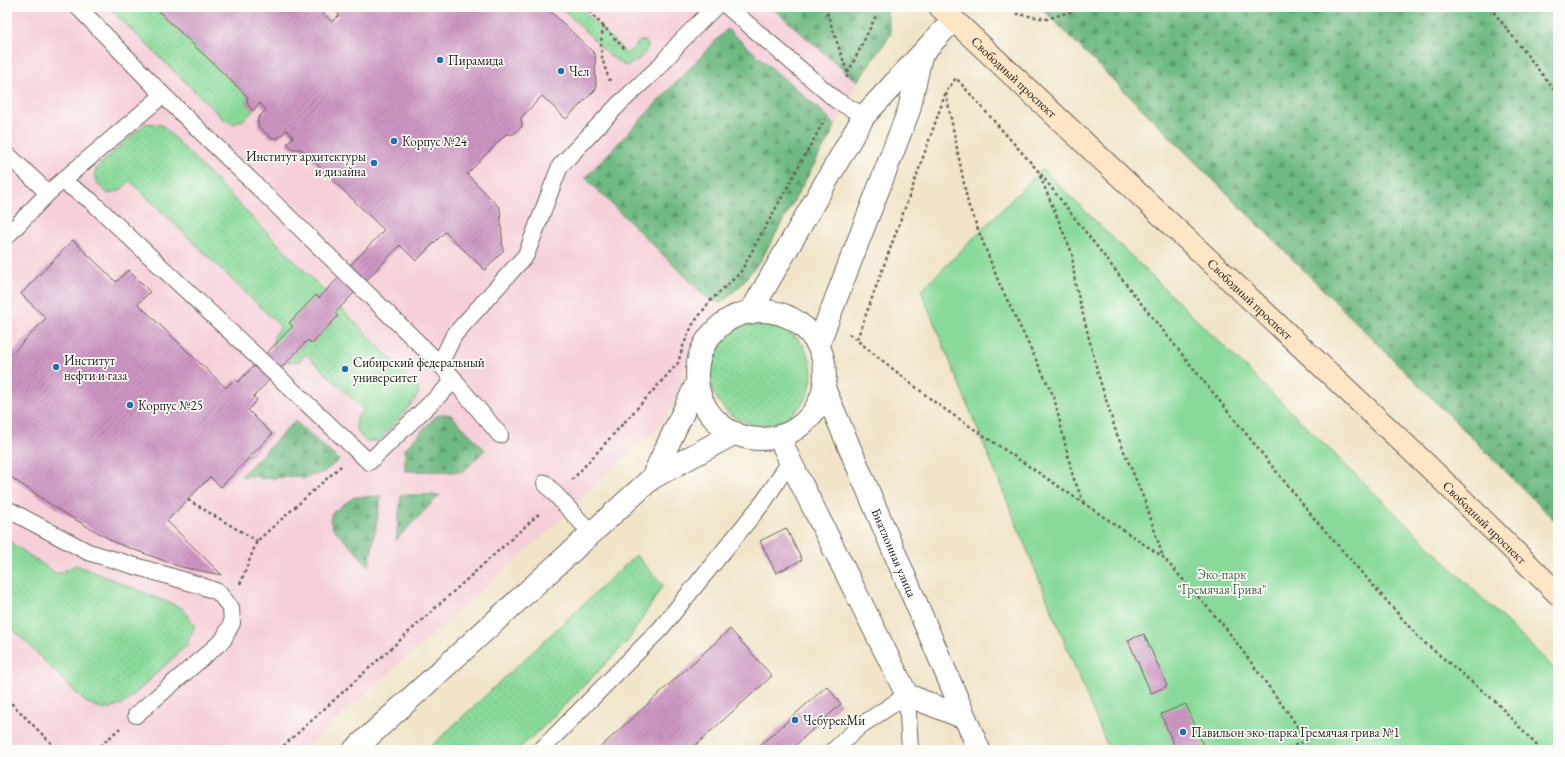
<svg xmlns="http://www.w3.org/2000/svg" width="1565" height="757" font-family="'EB Garamond',serif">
  <defs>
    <pattern id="grass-dots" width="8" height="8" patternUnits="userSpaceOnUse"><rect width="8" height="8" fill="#89da9a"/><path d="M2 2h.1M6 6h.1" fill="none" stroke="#76ba84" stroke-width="1.8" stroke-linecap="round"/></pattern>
    <pattern id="forest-firs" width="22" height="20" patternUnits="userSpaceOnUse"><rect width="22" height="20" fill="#6eba82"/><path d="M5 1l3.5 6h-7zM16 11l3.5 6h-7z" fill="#5a966a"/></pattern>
    <pattern id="building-hatch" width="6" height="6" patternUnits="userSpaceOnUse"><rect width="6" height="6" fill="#ce95c3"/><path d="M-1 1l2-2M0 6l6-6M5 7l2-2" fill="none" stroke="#a6799e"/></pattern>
  </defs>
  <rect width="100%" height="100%" fill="#fdfcf7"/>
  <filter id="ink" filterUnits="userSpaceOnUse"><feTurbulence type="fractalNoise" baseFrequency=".025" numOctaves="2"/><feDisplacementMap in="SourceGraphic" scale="8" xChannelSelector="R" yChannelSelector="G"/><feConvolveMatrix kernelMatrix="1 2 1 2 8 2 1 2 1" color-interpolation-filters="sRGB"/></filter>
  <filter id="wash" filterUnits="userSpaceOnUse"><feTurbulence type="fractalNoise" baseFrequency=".012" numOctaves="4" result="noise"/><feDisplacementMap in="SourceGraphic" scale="16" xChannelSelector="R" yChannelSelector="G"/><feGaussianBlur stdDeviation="0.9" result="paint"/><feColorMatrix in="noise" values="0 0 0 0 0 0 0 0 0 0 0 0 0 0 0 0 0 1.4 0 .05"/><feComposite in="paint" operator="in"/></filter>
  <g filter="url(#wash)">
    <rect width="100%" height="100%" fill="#f1e4c8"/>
    <!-- built -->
    <path fill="#f6cfd8" d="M7,7h879l5,27 -33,47 -23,46 -74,133 -21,26 -19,17 -20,24 -14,26 -6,33 -11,25 -16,21 -53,46 -53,53 -245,219h-296z"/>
    <!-- grass -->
    <path fill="url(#grass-dots)" stroke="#527b5b" d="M108,7h46l93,89 1,9 5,6 -10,9 -10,4 -9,-4z
      M550,7h30l47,47 13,-13h5l3,4c-2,11 -13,18 -23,21l-15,-10 -48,-48z
      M146,123l16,2 255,261 2,7 -4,7 -36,41h-13l-5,-4 -5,-9 1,-10 7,-8 -58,-56 -7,7 -10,1 -10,-6 -6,-8 1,-12 7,-9 -151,-146 -9,9 -12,4 -9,-7 -6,-10 3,-10z
      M710 374a51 51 0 1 1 102 0a51 51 0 1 1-102 0Z
      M7,540l50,34 19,-9 106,43 13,18 -9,20 -60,56 -10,5 -13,3 -19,-9 -77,-78z
      M636,555l27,30 -35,56 -86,87 -25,22h-90z"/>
    <!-- forest -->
    <path fill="url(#forest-firs)" stroke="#456b4f" d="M771,7h115l5,27 -33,47 -10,-7z
      M1040,7h518v517z
      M727,29l100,87 8,11 -74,133 -21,26 -19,17 -10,-3 -6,-4 -120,-118z
      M444,414l7,1 34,35 -22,22 -58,-1v-22l31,-33z
      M295,421l44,39 -15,12 -21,7 -5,-3 -37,3 -3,-3h-17z
      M401,495h39l-44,45z
      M381,496l-12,70 -37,-39 -2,-7 2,-7 22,-16z"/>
    <!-- park -->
    <path fill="#89da9a" stroke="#527b5b" d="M1042,169l516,503v78h-449l-188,-459z"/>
    <g id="blocks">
      <!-- building -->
      <path fill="url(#building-hatch)" d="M154,7h162l16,15 7,-7 -8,-8h215l49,47 1,35 -30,30 -24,-23 -21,22 1,8 -8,8h-8l-39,40 33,34 3,43 -18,19 -40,-38 -29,29 -16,-16 -65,68 3,3 -26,28 -4,-4 -55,57 4,3 -9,10 24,24 -51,53 -11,-10 -43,44 55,54 -41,-8 -65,-24 -54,-31 -47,-32 -8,-8v-113l39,-41 -25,-24 52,-54 43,42 12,-12 22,22 -12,12 88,84 9,-9 3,3 55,-56 -4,-3 27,-28 3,3 65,-68 -83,-81h-8l-6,-5 6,-7 -6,-7 -9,8h-7l-13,-12v-8l8,-8 -6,-7 -7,8 -5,-6 -1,-9z
        M786,528l16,32 -26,13 -16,-32z
        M730,629l42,47 -82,74h-93z
        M1144,634l23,52 -16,7 -23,-53z
        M827,686l14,18 -51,46h-30l-2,-3z
        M1186,704l19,46h-29l-15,-36z"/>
    </g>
  </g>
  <g filter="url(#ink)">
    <use href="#blocks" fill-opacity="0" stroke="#676258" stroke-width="1"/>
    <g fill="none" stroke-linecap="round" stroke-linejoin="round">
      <!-- lane casing -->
      <g stroke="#676258" stroke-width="18">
        <path id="lane" d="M78,7l85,88 -101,86 28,19 279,262 86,-82 -15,-16 14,-29 72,-80 34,-89 59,-62 40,-37 21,-25 35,-35
          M728,7l108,93 28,16
          M163,95l277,269 60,71
          M7,154l41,39
          M7,236l41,-43 14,-12
          M545,483l46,50
          M7,509l81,43 111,33 19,7 13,16 1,15 -9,17 -87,75
          M907,695l3,55
          M541,750l120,-122 104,-128 25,-39
          M834,750l26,-24 47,-31"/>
      </g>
      <!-- street casing -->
      <g stroke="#676258" stroke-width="24">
        <g id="street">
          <circle cx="761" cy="375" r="64"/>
          <path d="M750,313l114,-197 89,-96"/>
          <path d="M818,345l91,-235 12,-54"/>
          <path d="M697,383l-45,95 83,-45"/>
          <path id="s1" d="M824,388l155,362"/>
          <path d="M779,436l11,25 117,234 58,23"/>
          <path d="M354,750l298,-272"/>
        </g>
      </g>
      <!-- secondary casing -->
      <g stroke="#676258" stroke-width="24">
        <g id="secondary">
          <path id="s2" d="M940,7l490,461 128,126"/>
        </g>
      </g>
      <!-- path -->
      <path stroke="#676258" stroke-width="2.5" stroke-dasharray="3 3" stroke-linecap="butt" d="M585,7l40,42
        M825,7l23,67 -2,5
        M1019,7l-2,7 30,5 38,-12
        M1490,7l68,88
        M604,26c-6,21 -2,36 6,55
        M848,73l28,-57
        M946,93l22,111 31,79 55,114 19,80 11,26
        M1040,176l32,77 3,30 23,91 18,58 30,72 17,53
        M849,334l88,70 226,153 62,70 66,90 21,33
        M857,339l56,-153 33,-94 10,-14 83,94 97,125 177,220 107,122 76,63 45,48
        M572,480l106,-117 5,-17 10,-22 18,-24 29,-27 85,-154
        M188,500l69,41
        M240,584l17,-43 84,-75
        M7,699l51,51
        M96,750l24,-22
        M279,750l262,-238
        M1283,750l23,-9"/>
      <!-- lane -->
      <use href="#lane" stroke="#fff" stroke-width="16"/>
      <!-- street -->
      <use href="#street" stroke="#fff" stroke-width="22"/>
      <!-- secondary -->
      <use href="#secondary" stroke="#fde5c5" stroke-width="22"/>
    </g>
  </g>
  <!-- markers -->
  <g fill="#1f6fb2" stroke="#fdfcf7" stroke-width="1.5">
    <circle cx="440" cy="60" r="4"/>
    <circle cx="561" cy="71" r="4"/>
    <circle cx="394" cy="141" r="4"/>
    <circle cx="374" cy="163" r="4"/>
    <circle cx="56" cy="367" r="4"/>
    <circle cx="345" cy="369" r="4"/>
    <circle cx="130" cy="405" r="4"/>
    <circle cx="795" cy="720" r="4"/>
    <circle cx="1183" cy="732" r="4"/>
  </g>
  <g text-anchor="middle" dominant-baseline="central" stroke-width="3.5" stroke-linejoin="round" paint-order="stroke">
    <!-- poi labels -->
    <g font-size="13" fill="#1c1c1c" stroke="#fdfcf7" text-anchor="start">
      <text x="448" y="60">Пирамида</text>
      <text x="569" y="71">Чел</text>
      <text x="402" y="141">Корпус №24</text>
      <text x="366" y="156" text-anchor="end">Институт архитектуры<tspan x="366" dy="15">и дизайна</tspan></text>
      <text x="64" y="360">Институт<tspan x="64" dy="15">нефти и газа</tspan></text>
      <text x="353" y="362">Сибирский федеральный<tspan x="353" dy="15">университет</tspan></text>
      <text x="138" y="405">Корпус №25</text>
      <text x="803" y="720">ЧебурекМи</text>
      <text x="1191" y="732">Павильон эко-парка Гремячая грива №1</text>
    </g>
    <!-- street labels -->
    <g font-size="13" fill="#1c1c1c" stroke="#fdfcf7">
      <text stroke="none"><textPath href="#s2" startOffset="102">Свободный проспект</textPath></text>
      <text stroke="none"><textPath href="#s2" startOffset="426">Свободный проспект</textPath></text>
      <text stroke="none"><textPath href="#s2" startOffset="750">Свободный проспект</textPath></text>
      <text stroke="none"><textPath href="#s1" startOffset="179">Биатлонная улица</textPath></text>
    </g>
    <!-- park labels -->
    <g font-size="13" fill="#425e48" stroke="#fdfcf7">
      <text x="1222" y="574">Эко-парк<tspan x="1222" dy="15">"Гремячая Грива"</tspan></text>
    </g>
  </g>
  <!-- margin -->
  <rect width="1565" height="757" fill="none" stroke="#fdfcf7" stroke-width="24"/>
</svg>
